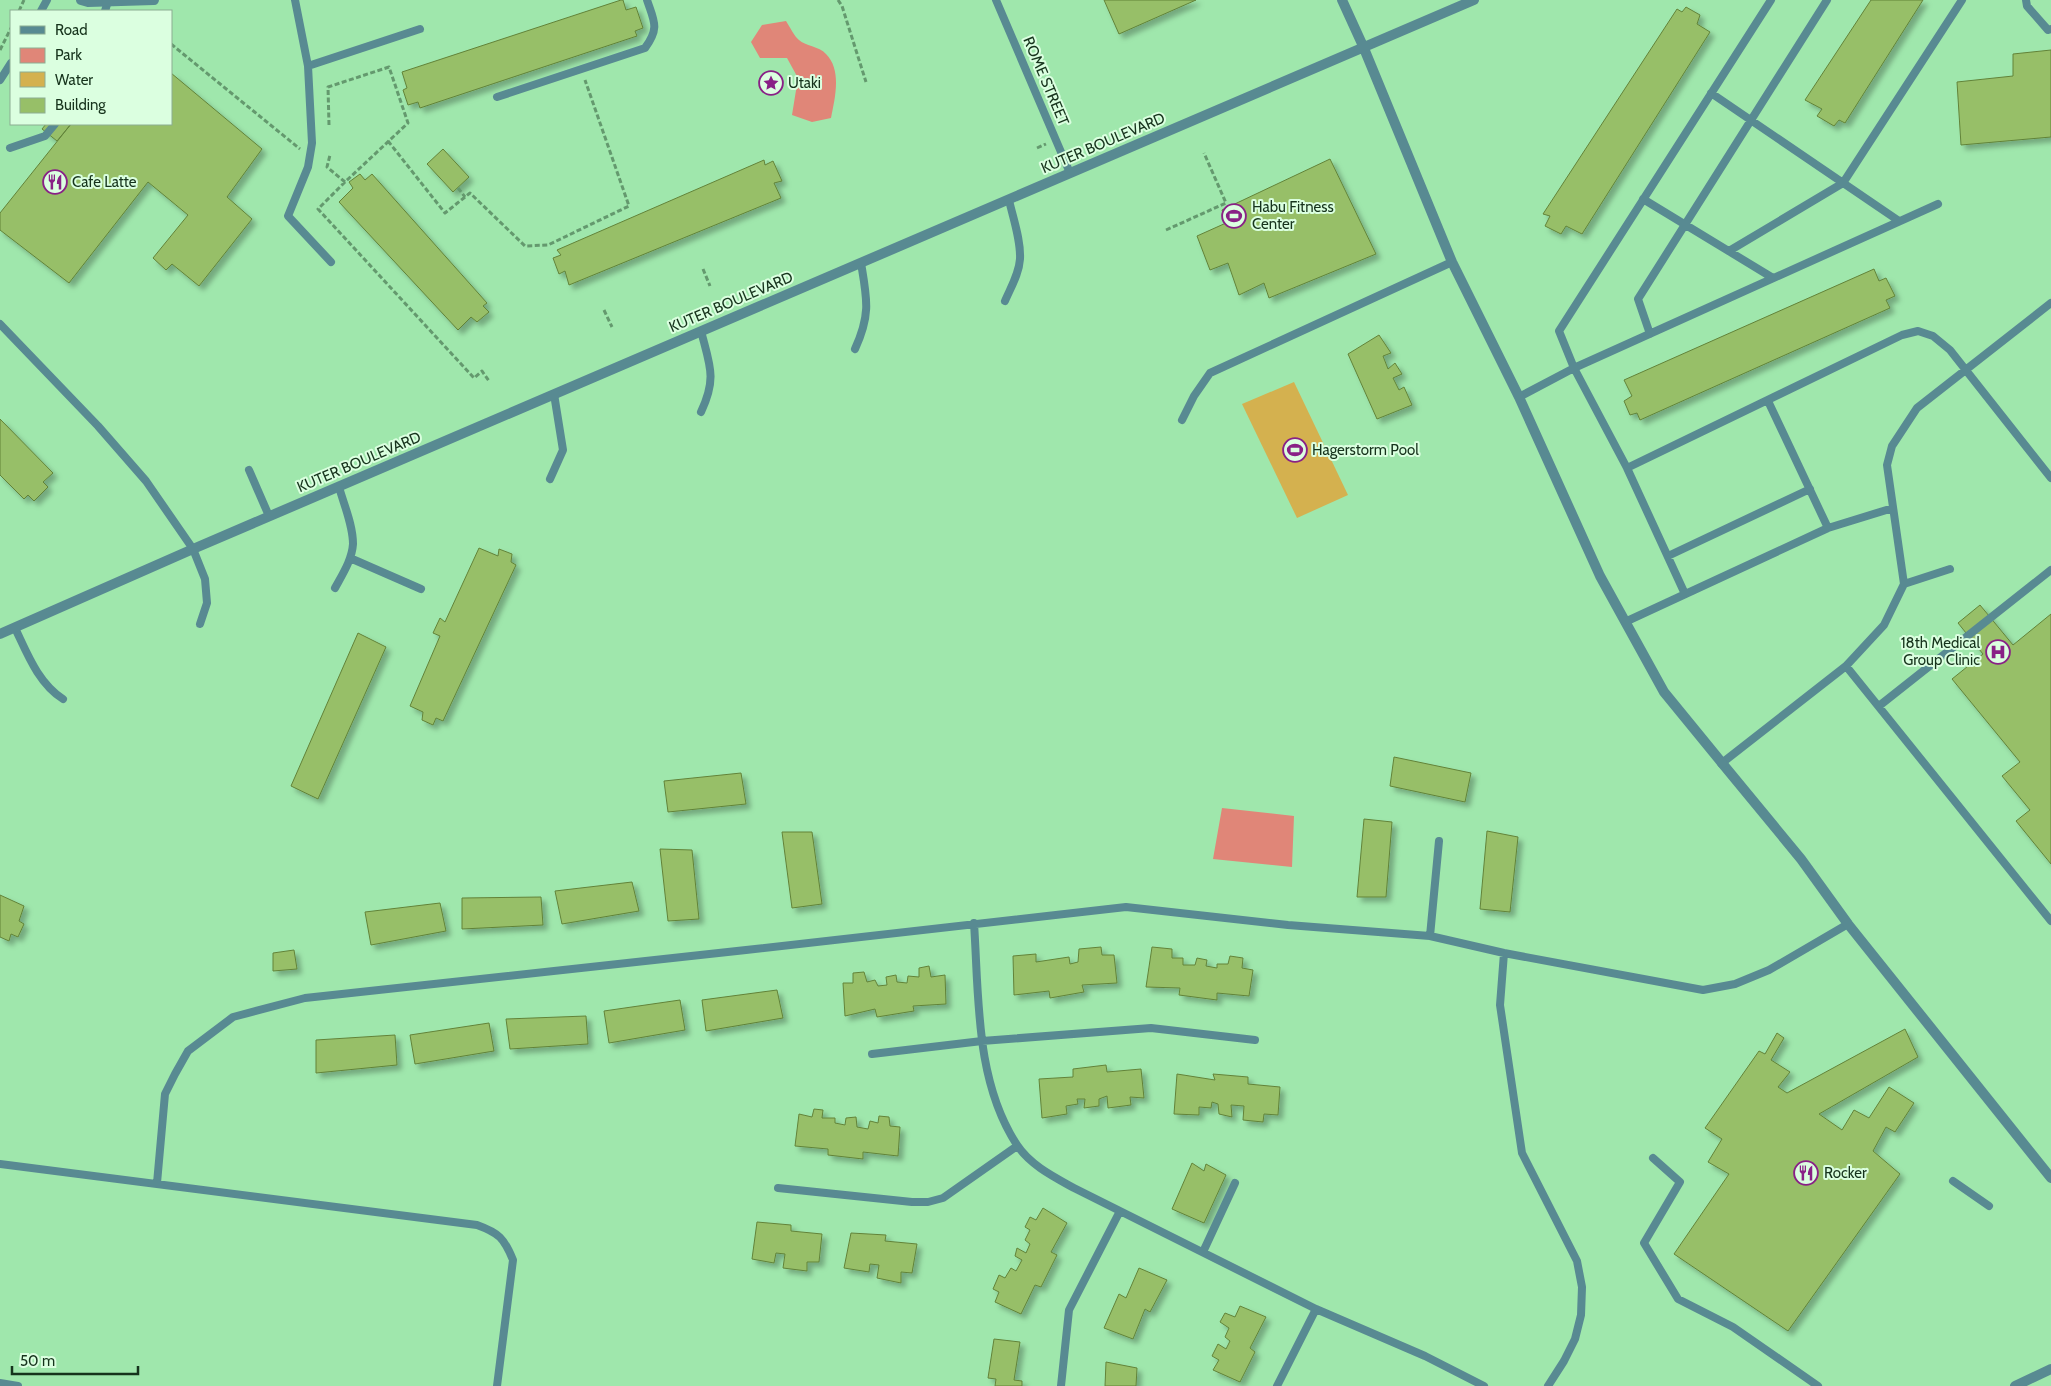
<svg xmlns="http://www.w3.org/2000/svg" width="2051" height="1386" font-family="Cabin,sans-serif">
  <defs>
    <filter id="shadow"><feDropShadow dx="4.5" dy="4.5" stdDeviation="2.5" flood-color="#0004"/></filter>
  </defs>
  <rect width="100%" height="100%" fill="#9fe7ac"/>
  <!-- green -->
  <path fill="#e08678" d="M786,21c4,6 8,15 13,19 6,6 20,6 27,14 16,16 9,44 5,64l-19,4 -20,-7 6,-37 -11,-20h-27l-9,-16 11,-17z
    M1222,808l72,8 -2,51 -79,-8z"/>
  <!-- water -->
  <path fill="#d4b14f" d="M1294,382l54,113 -51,23 -55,-114z"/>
  <!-- building -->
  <path fill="#97bf68" stroke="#628339" filter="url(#shadow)" d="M621,0h2l3,10 10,-3 7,21 -8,3 2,5 -217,72 -2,-6 -10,3 -5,-15 4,-2 -5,-16z
    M1104,0h92l-77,34z
    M1871,0h52l-78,123 -6,-3 -5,6 -17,-10 5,-7 -17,-9z
    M1686,7l14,8 -3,9 13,8 -128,202 -16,-8 -5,8 -16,-8 5,-10 -7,-2 134,-205 5,3z
    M2051,50v87l-90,8 -4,-63 56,-6v-22z
    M171,73l91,76 -35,48 25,22 -53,67 -27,-22 -6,6 -13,-12 35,-43 -40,-33 -79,101 -69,-53v-17l71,-89h100z
    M46,124h25l-14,17 -15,-12z
    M443,149l26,28 -16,15 -26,-28z
    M1330,159l46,95 -107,44 -5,-15 -25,12 -11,-32 -18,7 -13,-34 29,-13 -4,-13z
    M764,160l1,5 8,-4 9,20 -8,2 7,15 -212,87 -4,-14 -6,3 -6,-16 8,-3 -4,-5z
    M360,174l5,6 7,-6 115,129 -4,3 6,6 -12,10 -6,-5 -13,13 -119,-128 14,-14 -4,-6z
    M1874,269l5,12 7,-3 9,18 -9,4 4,8 -250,112 -3,-7 -7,2 -6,-14 8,-5 -8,-16z
    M1379,335l12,18 -8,3 5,13 7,-6 7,11 -9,4 6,12 5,-3 8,18 -35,14 -29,-65z
    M0,419l53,54 -10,9 5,5 -14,14 -6,-6 -4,4 -24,-24z
    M479,548l19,8 1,-7 13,5 -1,8 5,3 -73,156 -7,-3 -3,7 -11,-5 1,-8 -13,-6 30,-70 -7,-3 7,-15 5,4z
    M1980,605l33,40 38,-31v250l-35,-43 14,-11 -28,-34 18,-14 -68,-83 31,-25 -25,-31z
    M358,633l28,14 -68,152 -27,-13z
    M1394,757l77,16 -6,29 -75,-16z
    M741,773l5,31 -78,8 -4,-31z
    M1364,819l28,3 -6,75h-29z
    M1487,831l31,6 -8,75 -30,-3z
    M782,832h30l10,72 -30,4z
    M660,849l32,1 7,69 -31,2z
    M632,882l7,29 -77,13 -7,-33z
    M0,895l24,11 -5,15 5,3 -6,13 -7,-3 -2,7 -9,-4z
    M541,897l2,28 -81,4v-31z
    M440,903l6,28 -75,14 -6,-33z
    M1101,947l1,8h12l3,28 -35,2 2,7 -34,6 -1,-7 -35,4 -1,-39 23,-2v8l33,-5 1,7 8,-2 1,-13z
    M1152,947l20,2v9h11v7h12l2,-7 10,2 -1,6 11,2v-4h11l2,-8 13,2 -1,10 11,2 -4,26 -32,-3v7l-38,-5 1,-7 -34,-1z
    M294,950l3,19 -24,2v-18z
    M929,966l2,11 14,-2 1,29 -33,2 1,5 -37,6 -2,-8 -30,7 -2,-33h10v-10l11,-1 3,10 8,-2 3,6 9,-1 -1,-8 10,-2 1,7 10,1 1,-7 11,1v-9z
    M777,990l6,28 -77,13 -4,-31z
    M680,1000l5,30 -76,13 -5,-32z
    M586,1016l2,28 -78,5 -4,-30z
    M489,1023l5,28 -79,13 -5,-29z
    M1905,1029l13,28 -99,57 23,16 12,-20 15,8 20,-31 25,16 -19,29 -9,-5 -13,24 27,23 -112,157 -114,-77 55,-80 -21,-12 14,-23 -17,-11 54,-77 6,3 12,-21 7,5 -13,22 19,12 -12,15 9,6z
    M395,1035l2,30 -81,8v-33z
    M1106,1065l1,7 34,-3 3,29 -14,-1 1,8 -23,3 -1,-12 -8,3v7l-15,2 1,-9h-8l1,5 -12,2 1,8 -25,4 -3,-39 34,-2v-8z
    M1177,1074l38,6 -2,-6 35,3v7l32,3 -2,28 -14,-1 -1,8 -20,-2 1,-14 -13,-1 1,12 -13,-3 -1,-10 -6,-2 -1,6 -12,-1v8l-25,-1z
    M814,1109l9,1 -1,8h13v5l10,2 1,-7 10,-1 1,10 11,2 2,-8 8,2 1,-7 10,1 1,9 10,1 -2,29 -35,-4v7l-35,-4v-6l-33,-3 4,-32 13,3z
    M1192,1163l12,8 2,-7 20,11 -22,48 -32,-14z
    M1043,1208l24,15 -16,29 6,3 -16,32 -6,-2 -14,29 -26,-12 4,-10 -6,-3 6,-14 6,3 6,-10 5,3 6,-11 -7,-4 2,-8 9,5 4,-9 -5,-4 5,-10 -5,-3 5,-10 6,3z
    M757,1222l34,3v6l31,3 -3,28h-12v9l-24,-3 2,-14 -9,-1 -2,10 -22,-4z
    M851,1233l35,2 -1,6 32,3 -5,29 -11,-1v11l-24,-5 2,-13 -9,-1 -1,8 -25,-4z
    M1139,1268l28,12 -17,32 -5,-3 -12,30 -29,-11 15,-34 7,4z
    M1240,1306l26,11 -16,31 5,4 -15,30 -27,-12 6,-10 -7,-4 6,-12 8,5 4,-8 -5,-4 4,-9 -9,-6 5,-9 10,4z
    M994,1339l26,3 -6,38 8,1v5h-27l1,-7 -8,-1z
    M1106,1362l31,6 -1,18h-31z"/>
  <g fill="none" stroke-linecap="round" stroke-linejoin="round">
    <!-- path -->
    <path stroke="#64996e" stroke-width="3" stroke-dasharray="5 2.5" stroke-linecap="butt" d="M838,0l4,6 24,76
      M19,11l5,-11
      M171,44l129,105
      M0,50l11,-22
      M329,125l-1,-38 61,-20 19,56 -63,59 -18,-15 3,-12
      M388,141l57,72 25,-20 55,53 23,-1 81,-39 -44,-126
      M1037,148l9,-4
      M345,182l-27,27 156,169 8,-7 7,10
      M458,188l7,9
      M1166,230l60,-27 -22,-50
      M703,269l7,17
      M604,310l8,17"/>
    <!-- service -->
    <path stroke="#588a92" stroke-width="8" d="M295,0l13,66 4,77 -4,24 -20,49 43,46
      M996,0l74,173
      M2026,0l1,6 21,24 3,-1
      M41,11l6,-11
      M105,11l3,-10
      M308,66l112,-37
      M0,80l11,-17
      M1711,93l188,128
      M497,97l148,-49c15,-20 9,-27 2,-48
      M10,148l35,-12 10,-12
      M1643,199l130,79
      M1729,251l114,-68 119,-183
      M1005,301c6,-14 14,-27 15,-42 1,-19 -7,-41 -11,-59
      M0,324l98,102 48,55 47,68 12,30 2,24 -7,21
      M701,331c9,35 16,47 0,81
      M1650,334l-12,-35 189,-299
      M855,349c16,-35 12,-50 6,-86
      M1519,397l55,-29 364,-164
      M1768,401l60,127
      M1182,420l12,-24 16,-23 242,-111
      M1627,468l275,-133 16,-4 15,5 17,14 101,128
      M249,470l20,46
      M550,479l13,-29 -9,-56
      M1668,556l142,-67
      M350,558l71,31
      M1904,584l46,-15
      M335,588c7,-13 17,-28 18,-44 0,-19 -9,-39 -14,-57
      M1685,594l-58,-126 -53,-100 -15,-37 212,-331
      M1625,622l203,-94 65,-20
      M15,628c12,25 23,55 48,71
      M1846,666l205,255
      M1879,706l172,-136
      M1722,763l124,-97 38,-41 20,-41 -17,-119 5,-19 25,-38 134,-105
      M974,923c5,74 1,158 43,222 13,20 37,32 57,43l242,121 109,47 59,30
      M1430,936l9,-95
      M1504,953l-4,52 22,148 55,108 5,26 -1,28 -6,24 -11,22 -16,25
      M872,1054l110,-13 169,-13 104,12
      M1653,1158l27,24 -36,61 34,56 55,28 85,59
      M0,1164l477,61c22,8 27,13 36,35l-16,126
      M1953,1181l36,25
      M157,1183l8,-89 10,-20 13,-23 45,-34 72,-19 441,-48 380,-43 162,18 142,11 74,17 199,37 32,-6 34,-14 79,-46
      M778,1188l134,14h16l15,-4 74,-52
      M1203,1252l32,-69
      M0,1383l18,3
      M1061,1386l8,-76 51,-99
      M1277,1386l39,-77"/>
    <!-- minor -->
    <path stroke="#588a92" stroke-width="10" d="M1722,763l79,96 47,65 203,254
      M2015,1386l36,-17"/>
    <!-- tertiary -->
    <path stroke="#588a92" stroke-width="10" d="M81,0l7,2 66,-2
      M1342,0l21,46 89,216 67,135 81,179 64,116 58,71
      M0,634l193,-85 1281,-549"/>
  </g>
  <!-- icons -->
  <defs>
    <g id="sight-ring" transform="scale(1.25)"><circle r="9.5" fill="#dbffe0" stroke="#892086" stroke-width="1.5"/><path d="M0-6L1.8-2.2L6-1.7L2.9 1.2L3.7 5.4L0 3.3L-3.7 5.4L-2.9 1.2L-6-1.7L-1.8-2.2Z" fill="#892086"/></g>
    <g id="restaurant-ring" transform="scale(1.25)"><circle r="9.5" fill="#dbffe0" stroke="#892086" stroke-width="1.5"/><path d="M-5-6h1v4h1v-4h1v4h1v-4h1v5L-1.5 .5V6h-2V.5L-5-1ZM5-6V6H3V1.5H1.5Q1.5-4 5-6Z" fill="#892086"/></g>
    <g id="stadium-ring" transform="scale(1.25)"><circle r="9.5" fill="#dbffe0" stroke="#892086" stroke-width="1.5"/><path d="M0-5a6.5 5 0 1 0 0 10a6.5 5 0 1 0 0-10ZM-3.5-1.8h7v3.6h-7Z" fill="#892086"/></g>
    <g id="hospital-ring" transform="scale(1.25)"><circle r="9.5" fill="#dbffe0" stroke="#892086" stroke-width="1.5"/><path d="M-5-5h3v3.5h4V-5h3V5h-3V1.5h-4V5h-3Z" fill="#892086"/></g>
  </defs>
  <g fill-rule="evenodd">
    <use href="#sight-ring" x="771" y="83"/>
    <use href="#restaurant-ring" x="55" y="182"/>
    <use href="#stadium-ring" x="1234" y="216"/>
    <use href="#stadium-ring" x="1295" y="450"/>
    <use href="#hospital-ring" x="1998" y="652"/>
    <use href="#restaurant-ring" x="1806" y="1173"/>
  </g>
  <g text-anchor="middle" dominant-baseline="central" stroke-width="4" stroke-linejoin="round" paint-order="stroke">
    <!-- street labels -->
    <g font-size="15" fill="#16331c" stroke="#dbffe0">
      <text transform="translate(1046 81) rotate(67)">ROME STREET</text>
      <text transform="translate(1103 143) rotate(-23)">KUTER BOULEVARD</text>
      <text transform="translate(731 302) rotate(-23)">KUTER BOULEVARD</text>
      <text transform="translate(359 462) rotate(-23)">KUTER BOULEVARD</text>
    </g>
    <!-- poi labels -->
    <g font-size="15" fill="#16331c" stroke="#dbffe0" text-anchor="start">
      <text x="788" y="83">Utaki</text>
      <text x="72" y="182">Cafe Latte</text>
      <text x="1252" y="207">Habu Fitness<tspan x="1252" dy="17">Center</tspan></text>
      <text x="1312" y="450">Hagerstorm Pool</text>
      <text x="1980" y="643" text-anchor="end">18th Medical<tspan x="1980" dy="17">Group Clinic</tspan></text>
      <text x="1824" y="1173">Rocker</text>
    </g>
  </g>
  <!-- legend -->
  <rect x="10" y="10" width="162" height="115" fill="#dbffe0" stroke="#8cad92"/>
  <rect x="20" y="26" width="25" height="8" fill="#588a92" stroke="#8cad92"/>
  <text x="55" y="35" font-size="15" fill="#16331c">Road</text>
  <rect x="20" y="48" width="25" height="15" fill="#e08678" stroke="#8cad92"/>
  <text x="55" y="60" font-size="15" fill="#16331c">Park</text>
  <rect x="20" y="72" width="25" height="15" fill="#d4b14f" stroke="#8cad92"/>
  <text x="55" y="85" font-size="15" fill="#16331c">Water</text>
  <rect x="20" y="98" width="25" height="15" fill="#97bf68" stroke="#8cad92"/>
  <text x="55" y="110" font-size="15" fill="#16331c">Building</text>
  <!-- scale -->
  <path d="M12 1366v8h126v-8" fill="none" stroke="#16331c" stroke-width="2.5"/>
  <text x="20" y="1366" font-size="15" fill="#16331c" stroke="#dbffe0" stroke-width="4" paint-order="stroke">50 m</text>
</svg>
